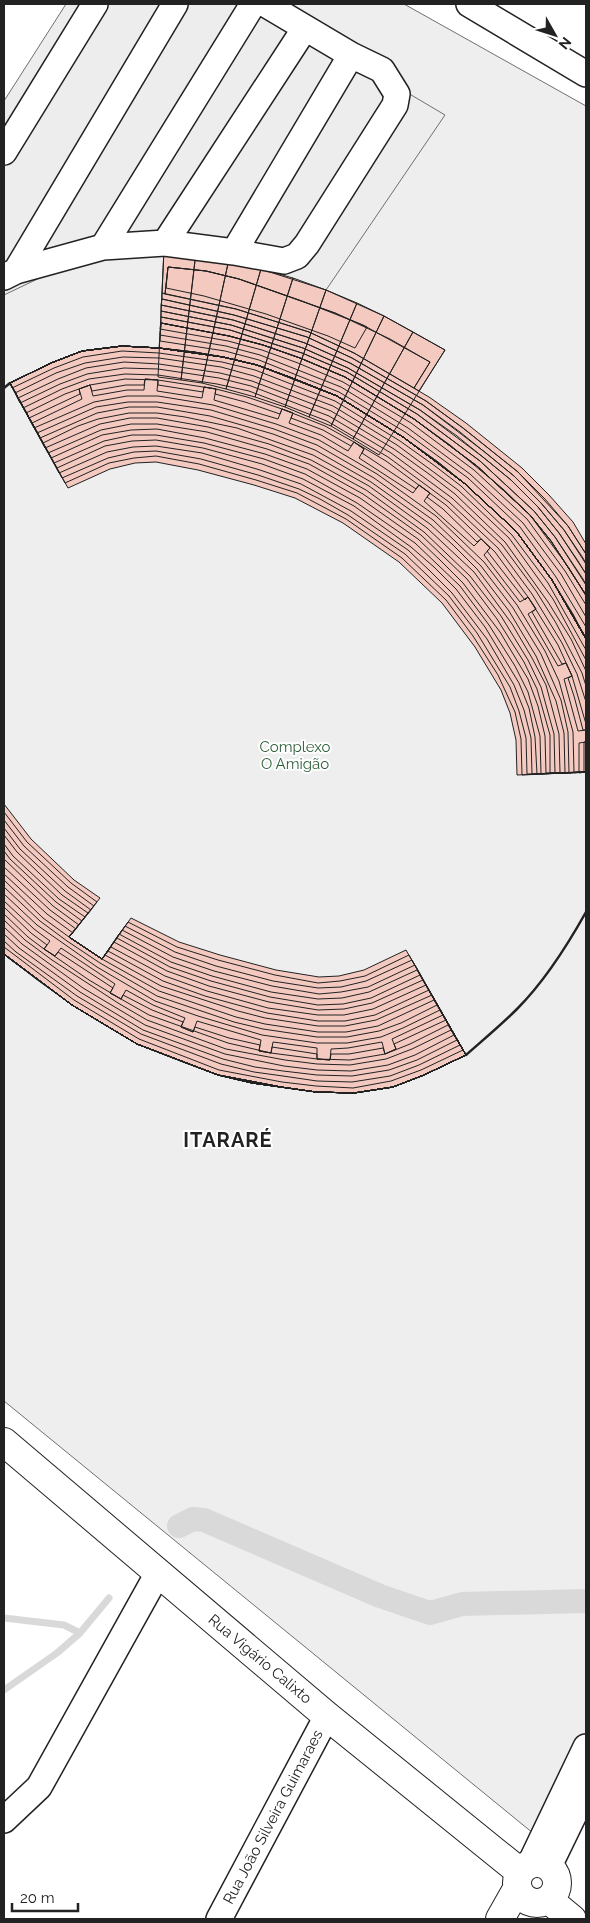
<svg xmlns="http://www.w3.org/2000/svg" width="590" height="1923" font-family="Raleway,sans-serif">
  <rect width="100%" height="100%" fill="#fff"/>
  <!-- green -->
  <path fill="#eee" stroke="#6f6f6f" d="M71,4h333l182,102v1642l-47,90 -535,-437v-1291z"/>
  <!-- parking -->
  <path fill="#ededed" stroke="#6f6f6f" d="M66,4h210l7,15 162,96 -119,175 -97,-31 -33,-7 -121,9 -71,34v-194z"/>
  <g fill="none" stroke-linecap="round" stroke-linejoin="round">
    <!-- stream -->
    <path stroke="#d9d9d9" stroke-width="7" d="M4,1618l60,7 16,8
      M4,1690l53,-37 23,-20 29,-35"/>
    <!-- canal -->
    <path stroke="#d9d9d9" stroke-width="24" d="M179,1526l14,-7 11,1 176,76 50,17 32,-9 124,-3"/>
  </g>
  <!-- building -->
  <path fill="#f3c9c0" stroke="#222" d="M164,249l65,10 97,31 58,26 61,34 -26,41 -5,-3 16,-26 -40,-23 -55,-26 -96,-34 -33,-8 -38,-4 -3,27 -3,-1z
    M164,249l32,3 -15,128 -23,-3z
    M196,252l33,7 -27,124 -21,-3z
    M229,259l32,10 -35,120 -24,-6z
    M168,267l38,4 33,8 96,34 32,14 -12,21 -27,-12 -62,-22 -62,-18 -38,-8z
    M168,267l38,4 33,8 63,22 61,24 67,37 -16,26 -60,-35 -45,-21 -73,-23 -71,-15z
    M261,269l32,9 -38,119 -29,-8z
    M293,278l33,12 -41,117 -30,-10z
    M326,290l31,13 -48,114 -24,-10z
    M162,293l74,16 73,23 45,21 75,44 37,26 56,45 27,27 24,27 13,22v10l-18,-28 -50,-54 -55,-44 -37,-27 -74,-43 -45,-21 -73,-22 -72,-16z
    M162,299l72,16 73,22 45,21 74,43 37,27 55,44 27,27 23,27 18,28v10l-22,-34 -23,-27 -27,-27 -54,-44 -37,-27 -73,-42 -45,-20 -72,-23 -72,-15z
    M357,303l27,13 -53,110 -22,-9z
    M161,305l72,15 72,23 45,20 73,42 63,48 28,23 27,27 23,27 19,28 3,6v10l-27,-41 -21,-26 -27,-27 -54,-44 -37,-26 -72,-42 -45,-20 -72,-23 -70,-14z
    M161,311l70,14 72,23 45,20 72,42 63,47 28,23 27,27 21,26 19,28 8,13v11l-31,-48 -21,-26 -54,-50 -63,-47 -70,-42 -45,-19 -72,-23 -69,-13z
    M384,316l29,16 -60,107 -22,-13z
    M161,317l69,13 72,23 45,19 70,42 63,47 54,50 21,26 28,42 3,6v10l-35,-54 -21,-26 -53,-49 -63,-47 -69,-42 -45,-19 -37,-13 -34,-9 -68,-13z
    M161,323l68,13 34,9 37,13 45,19 69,42 63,47 53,49 39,53 17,28v9l-21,-34 -38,-52 -53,-49 -63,-47 -68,-41 -45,-19 -36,-13 -34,-9 -68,-12z
    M161,323l68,13 34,9 37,13 45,19 69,42 63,47 53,49 21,26 35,54v22l-25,-43 -38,-51 -53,-49 -62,-46 -67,-41 -81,-32 -34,-9 -66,-11z
    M161,323l68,13 34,9 37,13 45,19 69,42 63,47 53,49 21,26 35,54v32l-30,-50 -36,-50 -52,-49 -63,-46 -66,-40 -80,-32 -34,-9 -65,-10z
    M161,323l68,13 34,9 37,13 45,19 69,42 36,26 53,44 27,26 21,26 35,54v44l-34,-59 -36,-49 -52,-48 -26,-21 -35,-25 -66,-41 -80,-31 -34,-8 -64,-9z
    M413,332l32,18 -66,105 -26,-16z
    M122,346l37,2 64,9 34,8 35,13 45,18 32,20 34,21 61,46 52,48 36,49 34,59v133l-64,3 -1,-36 -6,-27 -17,-37 -25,-39 -27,-36 -44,-42 -56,-39 -49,-26 -41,-13 -57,-16 -43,-8 -22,2 -25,5 -44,20 -55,-100 41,-20 31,-12z
    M122,346l37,2 35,4 29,5 34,8 80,31 66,41 61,46 52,48 36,49 31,53 3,6v32l-15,-32 -23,-37 -43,-60 -50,-48 -26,-20 -35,-25 -63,-38 -79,-30 -32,-8 -61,-9 -35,-2 -38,6 -28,11 -40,19 -8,-15 41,-20 31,-12z
    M122,346l37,2 35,4 29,5 34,8 80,31 66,41 35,25 26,21 52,48 36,49 34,59v47l-4,-13 -26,-50 -20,-32 -34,-46 -50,-47 -61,-45 -62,-37 -78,-30 -32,-8 -61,-9 -34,-1 -37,6 -27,10 -40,19 -10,-20 41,-20 31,-12z
    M122,346l37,2 64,9 34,8 35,13 45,18 32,20 34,21 61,46 52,48 36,49 34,59v133l-12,1 -1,-41 -14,-51 -14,-30 -28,-46 -33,-43 -25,-24 -23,-22 -59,-42 -58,-34 -43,-16 -63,-19 -55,-9h-31l-33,6 -60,26 -24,-45 41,-20 31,-12z
    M122,346l37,2 35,4 29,5 34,8 80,31 66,41 61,46 52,48 36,49 31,53 3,6v21l-33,-61 -44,-61 -51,-48 -61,-45 -64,-39 -79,-30 -33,-9 -62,-9 -36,-1 -38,6 -29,10 -41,20 -5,-10 41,-20 31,-12z
    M122,346l37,2 64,9 34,8 35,13 45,18 32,20 34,21 61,46 52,48 36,49 34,59v133l-49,2 -2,-37 -6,-29 -10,-25 -34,-56 -29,-38 -22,-22 -23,-20 -57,-41 -51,-27 -41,-15 -59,-16 -47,-8 -24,1 -27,5 -48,22 -47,-85 41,-20 31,-12z
    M122,346l37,2 64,9 34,8 35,13 45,18 32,20 34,21 61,46 52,48 36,49 34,59v133l-17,1 -1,-41 -7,-32 -20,-46 -28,-46 -32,-42 -25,-24 -23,-22 -59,-42 -57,-33 -43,-16 -63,-19 -54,-8h-29l-32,5 -59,26 -27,-50 41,-20 31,-12z
    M122,346l37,2 64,9 34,8 35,13 45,18 32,20 34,21 61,46 52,48 36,49 34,59v133l-69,3 -1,-35 -6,-27 -9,-23 -26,-43 -33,-44 -43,-41 -56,-39 -48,-25 -41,-13 -56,-15 -42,-8 -21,1 -25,6 -42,19 -58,-105 41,-20 31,-12z
    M122,346l37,2 64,9 34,8 35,13 45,18 32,20 34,21 61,46 52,48 36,49 34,59v133l-26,1 -1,-39 -13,-49 -14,-27 -20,-34 -38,-52 -47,-44 -58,-42 -56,-31 -76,-27 -52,-11 -28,-4h-28l-31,6 -20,7 -35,17 -33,-60 41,-20 31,-12z
    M122,346l37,2 64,9 34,8 35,13 45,18 32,20 34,21 61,46 52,48 36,49 34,59v133l-54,2 -1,-36 -7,-28 -10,-25 -27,-46 -35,-46 -22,-22 -22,-21 -57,-39 -50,-27 -41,-14 -58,-17 -46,-7 -23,1 -26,5 -48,21 -49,-90 41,-20 31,-12z
    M122,346l37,2 35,4 29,5 34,8 80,31 66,41 61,46 52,48 36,49 21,34 13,25v11l-38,-67 -36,-48 -51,-49 -26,-20 -35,-25 -65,-40 -80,-31 -33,-8 -63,-9 -37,-2 -39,6 -29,11 -42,20 -2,-5 41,-20 31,-12z
    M122,346l37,2 64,9 34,8 35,13 45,18 32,20 34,21 61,46 52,48 36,49 31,53 3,6v63l-9,-28 -15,-31 -30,-49 -34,-46 -49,-46 -27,-20 -34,-25 -61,-36 -78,-30 -32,-7 -59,-9 -33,-1 -36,5 -27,10 -39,19 -13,-25 41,-20 31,-12z
    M122,346l37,2 64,9 34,8 35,13 45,18 32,20 34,21 61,46 52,48 36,49 34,59v133l-31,1 -1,-39 -13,-47 -13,-27 -27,-44 -31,-40 -46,-44 -58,-42 -55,-30 -42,-16 -61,-17 -51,-9h-27l-30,6 -55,24 -35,-65 41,-20 31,-12z
    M122,346l37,2 64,9 34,8 35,13 45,18 32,20 34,21 61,46 52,48 36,49 34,59v133l-59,2 -1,-36 -7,-27 -9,-24 -33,-54 -28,-37 -44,-42 -57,-39 -28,-16 -21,-10 -41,-14 -57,-16 -45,-8 -22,1 -26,6 -46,20 -52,-95 41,-20 31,-12z
    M122,346l37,2 64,9 34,8 35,13 45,18 32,20 34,21 61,46 52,48 36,49 34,59v133l-40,1 -1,-37 -7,-30 -10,-27 -28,-47 -37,-49 -23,-23 -22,-21 -58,-41 -53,-29 -42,-15 -60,-16 -48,-9 -26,1 -29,5 -51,23 -41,-75 41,-20 31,-12z
    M122,346l37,2 64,9 34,8 35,13 45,18 32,20 34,21 61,46 52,48 36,49 34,59v133l-36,1v-38l-13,-46 -13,-27 -27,-43 -30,-40 -46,-44 -58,-41 -54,-30 -42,-15 -60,-17 -50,-8h-26l-30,6 -53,23 -38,-70 41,-20 31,-12z
    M122,346l37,2 64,9 34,8 35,13 45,18 32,20 34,21 61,46 52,48 36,49 34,59v133l-21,1 -1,-40 -8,-32 -20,-45 -27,-45 -32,-42 -24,-24 -23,-21 -59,-42 -56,-32 -42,-16 -63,-18 -53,-9h-28l-32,6 -57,25 -30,-55 41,-20 31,-12z
    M122,346l37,2 64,9 34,8 35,13 45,18 32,20 34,21 61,46 52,48 36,49 34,59v133l-45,2 -1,-38 -12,-44 -13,-26 -26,-41 -29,-39 -45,-43 -58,-40 -52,-29 -41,-15 -60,-16 -48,-8h-24l-28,6 -50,22 -44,-80 41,-20 31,-12z
    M122,346l37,2 64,9 34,8 35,13 45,18 32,20 34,21 61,46 52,48 36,49 31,53 3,6v85l-14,-48 -14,-31 -30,-48 -33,-45 -49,-47 -60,-44 -32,-19 -29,-16 -43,-17 -35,-12 -31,-8 -58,-9 -33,-1 -35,6 -25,9 -39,19 -16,-30 41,-20 31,-12z
    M122,346l37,2 64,9 34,8 35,13 45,18 32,20 34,21 61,46 52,48 36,49 31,53 3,6v91h-3l-9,-34 -6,-18 4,-2 -6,-13 -4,1 -30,-52 4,-3 -8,-12 -3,3 -38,-49 3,-3 -9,-9 -4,3 -34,-33 -16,-12 3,-4 -11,-8 -3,4 -54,-36 2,-4 -10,-7 -3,4 -28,-16 -32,-12 2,-5 -11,-4 -2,5 -35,-12 -30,-8 1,-5 -12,-2 -1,5 -45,-7v-5l-13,-1 -1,6h-18l-34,6 -2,-6 -11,4 1,5 -51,24 -19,-35 41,-20 31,-12z
    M122,346l37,2 64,9 34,8 35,13 45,18 32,20 34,21 61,46 52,48 36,49 31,53 3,6v91l-8,1 -14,-52 8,-3 -6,-13 -8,3 -30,-52 8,-5 -8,-12 -8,5 -36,-47 6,-7 -9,-9 -7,7 -50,-45 6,-8 -11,-8 -6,8 -54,-35 5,-9 -10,-7 -6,9 -27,-16 -32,-12 4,-10 -11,-4 -4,10 -64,-19 2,-11 -12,-2 -2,11 -45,-7 1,-11 -13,-1 -1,11h-17l-34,6 -3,-11 -11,4 3,10 -50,24 -22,-40 41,-20 31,-12z
    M584,742h2v30h-2z
    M586,742v30l-7,1v-30z
    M4,804l27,35 43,41 26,18 -31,39 33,22 29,-41 48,24 41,13 56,15 43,7 20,-1 25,-6 42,-20 60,105 -42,20 -31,12 -39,6 -38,-1 -64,-9 -34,-8 -81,-31 -65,-39 -68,-51z
    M4,812l23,30 44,41 26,19 -28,35 33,22 26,-37 49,25 41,13 57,15 43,8 22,-2 25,-5 44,-21 57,100 -42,20 -31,12 -39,6 -38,-1 -64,-9 -34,-8 -81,-31 -65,-39 -68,-51z
    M4,820l20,26 44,41 26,19 -25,31 33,22 23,-33 50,26 41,14 57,15 45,7 23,-1 25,-6 46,-21 54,95 -42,20 -31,12 -39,6 -38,-1 -64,-9 -34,-8 -81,-31 -65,-39 -68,-51z
    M4,828l16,21 45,42 26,19 -22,27 33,22 20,-29 51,27 41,14 58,15 47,8 22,-2 27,-5 47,-22 51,90 -42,20 -31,12 -39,6 -38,-1 -64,-9 -34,-8 -81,-31 -65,-39 -68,-51z
    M4,835l13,17 45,43 26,18 -19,24 33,22 17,-25 52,28 41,14 59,16 47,7 24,-1 27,-6 48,-22 49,85 -42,20 -31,12 -39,6 -38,-1 -64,-9 -34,-8 -81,-31 -65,-39 -68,-51z
    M4,844l9,12 46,43 26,18 -16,20 33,22 15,-21 53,29 41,14 59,16 48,8 25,-1 28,-6 49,-23 46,80 -42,20 -31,12 -39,6 -38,-1 -64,-9 -34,-8 -81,-31 -65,-39 -68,-51z
    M4,851l6,8 46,43 26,19 -13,16 33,22 12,-17 53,29 42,15 60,16 49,8 26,-1 28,-6 51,-23 43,75 -42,20 -31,12 -39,6 -38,-1 -64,-9 -34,-8 -81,-31 -65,-39 -68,-51z
    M4,859l49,47 26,19 -10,12 33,22 9,-12 54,29 42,15 61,17 50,7h26l29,-6 53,-24 40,70 -42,20 -31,12 -39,6 -38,-1 -64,-9 -34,-8 -81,-31 -65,-39 -68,-51z
    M4,867l46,43 26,19 -7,8 33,22 6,-8 55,30 42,15 62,17 51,8h27l30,-6 54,-25 37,65 -42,20 -31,12 -39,6 -38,-1 -64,-9 -34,-8 -81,-31 -65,-39 -68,-51z
    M4,874l43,40 26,19 -4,4 33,22 3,-4 56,31 77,25 27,7 53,8h27l31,-6 56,-25 34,60 -42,20 -31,12 -39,6 -38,-1 -64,-9 -34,-8 -35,-13 -46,-18 -32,-19 -33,-20 -68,-51z
    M4,880l39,38 26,19 33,22 57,32 77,26 29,7 53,8h28l32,-6 56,-26 32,55 -42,20 -31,12 -39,6 -38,-1 -64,-9 -34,-8 -35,-13 -46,-18 -32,-19 -33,-20 -68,-51z
    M4,887l36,34 27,20 33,22 57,33 77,26 29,7 54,8h30l32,-6 22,-8 36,-18 29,50 -42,20 -31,12 -39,6 -38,-1 -35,-5 -63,-12 -81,-31 -65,-39 -62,-46 -6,-5z
    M4,894l33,31 60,42 58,34 43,15 64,19 55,8h30l34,-6 22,-9 37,-18 26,45 -42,20 -31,12 -39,6 -38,-1 -35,-5 -63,-12 -81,-31 -65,-39 -62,-46 -6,-5z
    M4,901l30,28 16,12 -6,8 11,7 6,-8 54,36 -5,9 11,6 5,-9 27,15 32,13 -4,9 12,5 4,-11 64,19 -2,11 12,2 2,-11 44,6v11l13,1 1,-11 17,-1 34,-6 3,12 11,-5 -4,-10 51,-24 23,40 -42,20 -31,12 -39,6 -38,-1 -35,-5 -63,-12 -81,-31 -65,-39 -62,-46 -6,-5z
    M4,907l27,26 16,12 -3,4 11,7 3,-4 55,36 -3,5 11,6 2,-4 29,15 31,12 -2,5 12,5 2,-5 34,11 31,7 -1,6 12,2 1,-6 45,7v5l13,1 1,-6h18l34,-6 2,6 11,-5 -2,-5 52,-24 20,35 -42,20 -31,12 -39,6 -38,-1 -35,-5 -63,-12 -81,-31 -65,-39 -62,-46 -6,-5z
    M4,914l24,23 16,12 45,31 32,19 28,16 79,28 43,10 46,6 33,1 35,-6 25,-10 38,-19 18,30 -42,20 -31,12 -39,6 -38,-1 -35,-5 -63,-12 -81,-31 -65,-39 -62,-46 -6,-5z
    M4,920l21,20 27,20 66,43 29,17 79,29 59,11 32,4 33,1 36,-6 26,-10 39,-19 15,25 -42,20 -31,12 -39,6 -38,-1 -35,-5 -63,-12 -81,-31 -65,-39 -36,-26 -32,-25z
    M4,927l18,17 61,44 62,37 80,29 59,12 33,4 34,1 37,-6 27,-10 39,-20 12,20 -42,20 -31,12 -39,6 -38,-1 -35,-5 -63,-12 -81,-31 -65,-39 -68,-51z
    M4,934l15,14 61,44 63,38 80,29 32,8 28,4 34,4 35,1 37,-6 28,-10 40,-20 9,15 -42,20 -31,12 -39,6 -38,-1 -35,-5 -63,-12 -81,-31 -65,-39 -68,-51z
    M4,941l12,11 61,44 64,38 80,30 33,8 29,4 34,5 35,1 38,-6 29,-11 41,-20 6,10 -42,20 -31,12 -39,6 -38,-1 -35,-5 -63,-12 -81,-31 -65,-39 -68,-51z
    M4,947l70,53 65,39 80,31 63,12 34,4 37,2 38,-7 30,-11 42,-20 3,5 -42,20 -31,12 -39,6 -38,-1 -35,-5 -63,-12 -81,-31 -32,-19 -33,-20 -62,-46 -6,-5z"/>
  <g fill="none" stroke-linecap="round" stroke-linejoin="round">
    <!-- minor casing -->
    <g stroke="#222" stroke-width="28">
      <path id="minor" d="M469,4l117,70
        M4,152l91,-148
        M165,243l140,-215
        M103,247l150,-243
        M234,252l117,-197
        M16,271l159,-267
        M4,277l12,-6 87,-24 62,-4 69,9 50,9 13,-5 10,-12 88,-139 2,-11 -15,-24 -31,-15 -86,-51
        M4,1820l35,-33 119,-214
        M530,1864l56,-117
        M549,1866l37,-76
        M219,1919l108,-203"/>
    </g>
    <!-- major casing -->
    <g stroke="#222" stroke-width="30">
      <path id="major" d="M4,1442l323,274 193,156
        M517 1883a20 20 0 1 1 40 0a20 20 0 1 1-40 0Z
        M549,1900l23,19
        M500,1919l17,-30"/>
    </g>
    <!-- minor -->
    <use href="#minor" stroke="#fff" stroke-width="25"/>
    <!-- major -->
    <use href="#major" stroke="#fff" stroke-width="28"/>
    <!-- wall -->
    <path stroke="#222" stroke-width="2.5" d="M4,388l6,-5
      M466,1055c17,-15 35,-30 51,-46 28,-28 50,-63 69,-97"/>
  </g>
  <g text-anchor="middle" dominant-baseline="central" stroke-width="4" stroke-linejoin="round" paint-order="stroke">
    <!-- park labels -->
    <g font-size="15" fill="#2f5e38" stroke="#fff">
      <text x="295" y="747">Complexo<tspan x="295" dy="17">O Amigão</tspan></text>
    </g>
    <!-- street labels -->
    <g font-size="15" fill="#222" stroke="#fff">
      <text transform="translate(260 1659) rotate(40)">Rua Vigário Calixto</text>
      <text transform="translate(273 1817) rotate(-62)">Rua João Silveira Guimaraes</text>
    </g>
    <!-- district labels -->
    <g font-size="20" font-weight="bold" letter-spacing="1" fill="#222" stroke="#fff">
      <text x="228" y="1140">ITARARÉ</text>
    </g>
  </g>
  <!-- border -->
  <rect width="590" height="1923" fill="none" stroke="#222222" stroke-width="10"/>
  <!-- north arrow -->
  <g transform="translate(555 35) rotate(129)" stroke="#ffffff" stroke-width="4" paint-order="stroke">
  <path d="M0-4L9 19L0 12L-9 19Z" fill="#222222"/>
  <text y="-8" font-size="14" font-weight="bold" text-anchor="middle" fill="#222222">N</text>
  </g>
  <!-- scale -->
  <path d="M12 1903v8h66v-8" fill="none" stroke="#222222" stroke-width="2.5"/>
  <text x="20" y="1903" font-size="15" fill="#222222" stroke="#ffffff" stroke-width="4" paint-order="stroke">20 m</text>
</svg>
